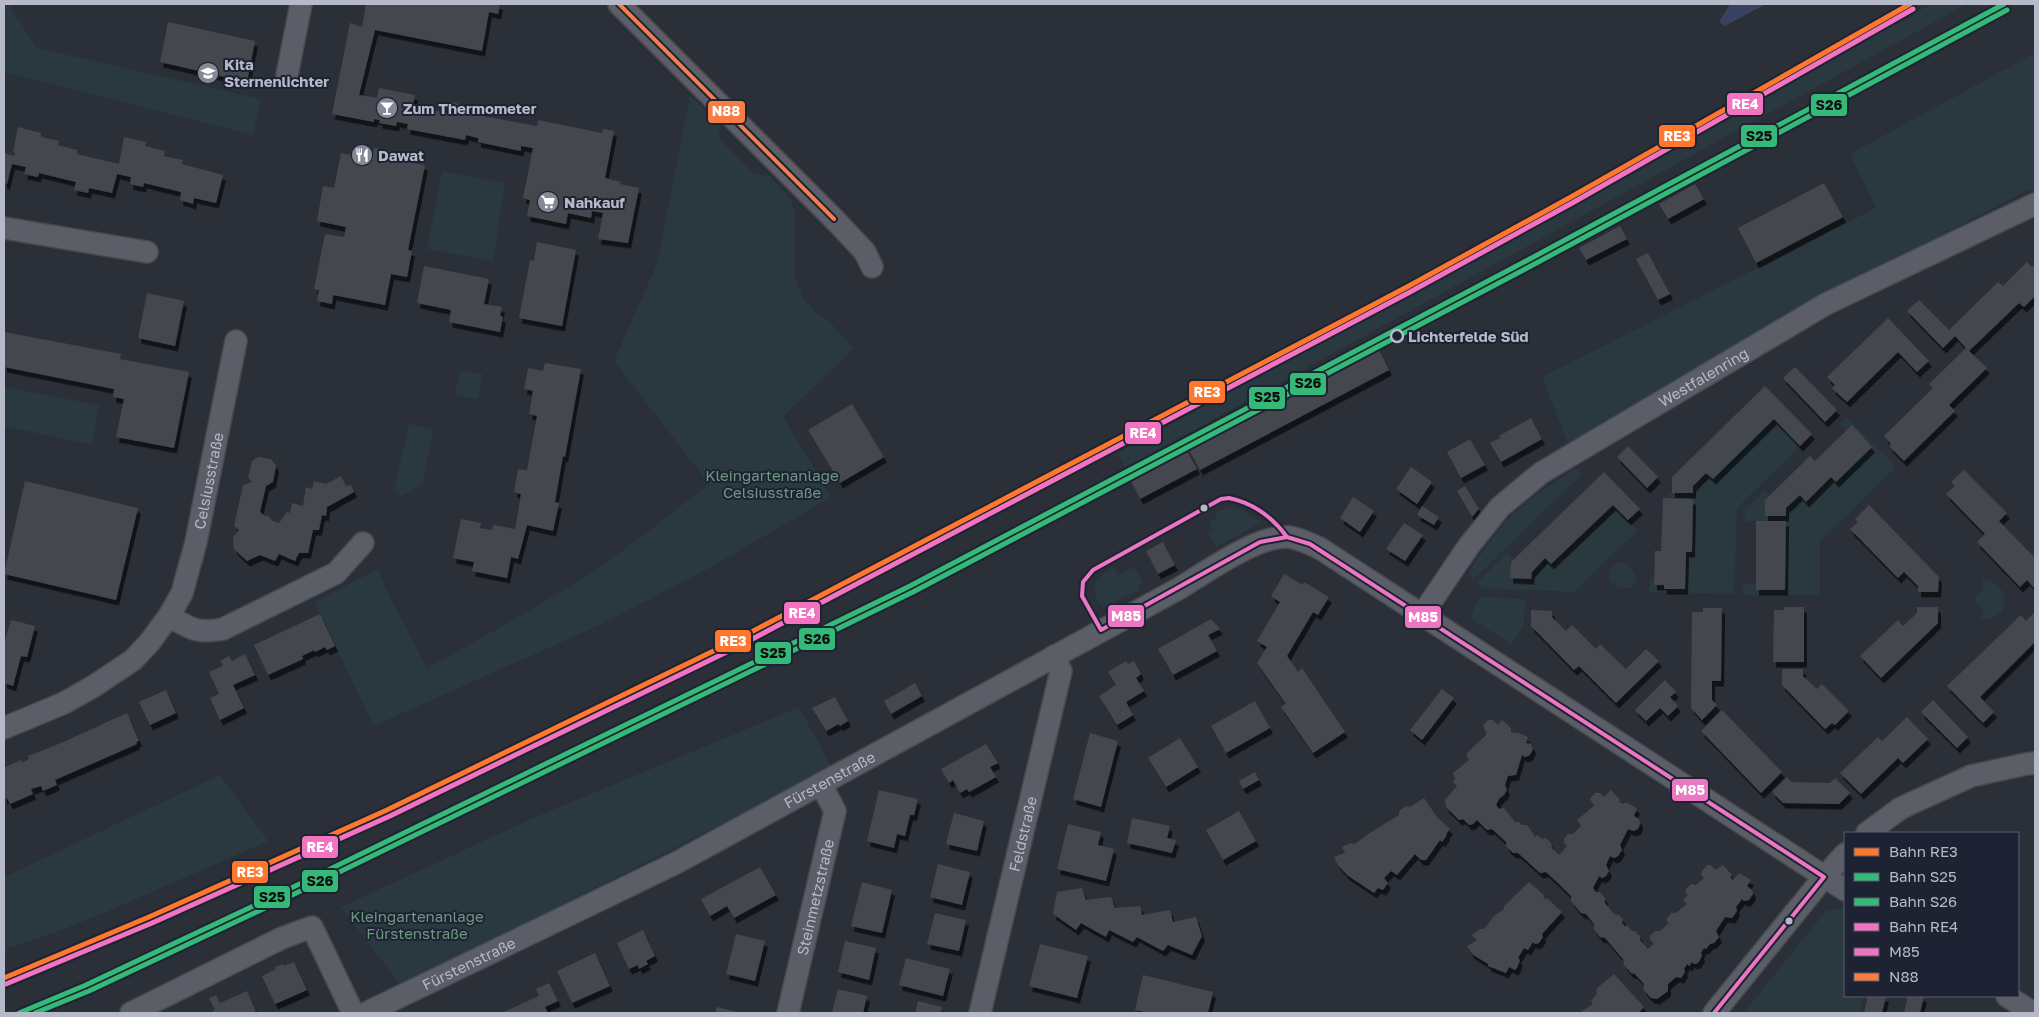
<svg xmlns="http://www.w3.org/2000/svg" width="2039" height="1017" font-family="'Golos Text',sans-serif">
  <defs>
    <filter id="shadow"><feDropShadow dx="3" dy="5.5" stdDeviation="0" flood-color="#0009"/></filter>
  </defs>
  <rect width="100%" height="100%" fill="#2b2f38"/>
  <!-- green -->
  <path fill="#29393f" d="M4,4h11l-5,3 27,41 224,51 -8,36 -249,-63z
    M1931,4h36l-842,464 -7,-15 458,-249z
    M2035,53v137l-9,1 -123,64 -335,188 -26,-66 334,-169 -26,-54z
    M690,95l29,29 1,16 34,34 16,2 21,24 4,13 -1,62 9,23 14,16 10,5 27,29 -71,69 48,80 -116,68 -111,58 -230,103 -60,-124 64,-33 10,24 39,75c53,-29 105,-58 156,-90 44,-29 85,-62 126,-94l-95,-123 43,-97z
    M442,171l63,12 -12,78 -66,-12z
    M460,370l23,4 -5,25 -23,-4z
    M4,387l95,18 -7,40 -88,-19z
    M1846,417l48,47 -1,6 -70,68h-3v57h-77v-12l13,1v6h29l1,-69h-41v-12l20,-18 21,25v-8l14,-13 6,6 25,-24 5,5 36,-35 -20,-22 -6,5 -6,-6z
    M1774,419l26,27 -63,62 -3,86 -85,-2 1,-14h5l9,7v4h21l1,-37h6l1,-52 -24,-2 -1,-5h25v-7l13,-13 7,6z
    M409,424l24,5 -10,55 -22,12 -7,-5z
    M1576,468l5,7 -107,104 -6,-6c9,-14 19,-28 29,-41 21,-27 51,-46 79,-64z
    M1613,505l25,25 -64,62 -91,-4 -6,-6 30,-29 7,7 -3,2 -1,16h21l1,-6 13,-14 6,6z
    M1230,506l13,4 19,12 -46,25 -8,-14 5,-3 -4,-7 8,-5 -2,-5z
    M1621,561c9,5 14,9 16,19l-5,8c-13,2 -26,-3 -23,-18z
    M1114,567l5,8 15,-8 9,16 -5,3 2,3 -36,19 -7,-6 -3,-15 8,-13z
    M1982,579c31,3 30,43 -1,40l2,-10 -8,-6v-7l8,-7z
    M1479,597l46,2 -1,27 -13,18 -41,-26z
    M799,707l33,61 -431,218 -60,-79 190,-88z
    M220,775l48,66 -150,66 -64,26 -48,16 2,4 -4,1v-77z
    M1845,908v88h19l-4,17h-117l83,-102z"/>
  <!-- water -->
  <path fill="#394260" d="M1730,4h36l-41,22 -6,-4z"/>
  <!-- building -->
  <path fill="#44474f" filter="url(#shadow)" d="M366,4h134l-2,10 -9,-2 -7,39 -107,-21 -16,65 18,3 2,-10 36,7 -2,11 34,7 3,-11 34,7 -1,7 54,10 1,-6 64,13 1,-4 11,2 -9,47 16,4 -1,2 19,4 -11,55 -30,-4 5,-26 -11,-2 -1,7 -23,-5 -2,11 -39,-8 3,-16 -7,-2 10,-50 -12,-2v5l-43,-9v-4l-12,-3 -1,5 -58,-11 1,-5 -11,-2 -1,4 -17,-3 1,-3 -6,-1v3l-42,-8 18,-91 12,4z
    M168,22l87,19 -8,41 -87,-20z
    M18,127l23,6v4l18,4 -1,4 19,5v4l42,10 5,-27 22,5 -1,4 20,5 -1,5 19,4 -1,4 41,11 -7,28 -22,-5 -1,6 -13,-4 1,-8 -37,-9 -1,4 -13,-3 1,-7 -14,-3 -5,19 -23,-5 -1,5 -14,-3 2,-8 -37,-9 -1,4 -14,-3 2,-7 -14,-3 -5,20 -3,-1v-30l10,3 1,-3 -2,-1z
    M374,148l25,5 -2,7 28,5 -17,85 4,1 -5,26 -16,-3 -6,31 -52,-10 -1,9 -15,-3 2,-11 -5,-1 11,-55 19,3 2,-10 -29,-6 6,-35 11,2 7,-35 15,3 1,-5 16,3z
    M1824,183l19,34 -87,46 -18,-35z
    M1695,184l9,15 -36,20 -9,-15z
    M1620,226l7,13 -41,21 -7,-12z
    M537,242l39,8 -14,76 -43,-8 11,-58 4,1z
    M1648,253l22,41 -12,6 -22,-41z
    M2027,262l5,5 3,-3v32l-11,11 -5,-4 -50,48 18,17 -38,37 6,6 -51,50 -15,-15 2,-2 -7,-8 49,-48 -4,-4 37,-36 -11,-12 -12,12 -36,-37 12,-11 30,30 49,-48 5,4z
    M424,266l65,13 -5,25 18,3 -2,9 3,1 -3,15 -51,-10 2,-12 -34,-7z
    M147,293l37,8 -9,45 -37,-8z
    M1888,318l41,43 -12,11 -19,-20 -51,50 -15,-14 3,-3 -8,-8z
    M4,332l117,22 -1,5 69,13 -15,76 -58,-11 8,-38 -11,-2 1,-8 -110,-22z
    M1377,346l12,24 -189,100 -13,-23z
    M545,363l36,6 -16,88 -2,-1 -8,46 4,1 -6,28 -26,-6 -9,34 -7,-2 -4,21 -35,-7 2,-9 -21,-4 8,-39 20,4 -1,5 12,2 1,-5 22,4 6,-35 -7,-2 4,-23 9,1 10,-54 -8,-2 4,-23 -9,-2 4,-21 15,3z
    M1795,367l42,43 -12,12 -42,-44z
    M1765,386l47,48 -12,12 -26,-27 -61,60 -7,-6 -13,13v7h-21v-16z
    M852,404l32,53 -44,26 -32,-53z
    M1531,418l11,21 -41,23 -11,-19 10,-5 -1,-2z
    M1852,425l20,22 -36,35 -5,-5 -25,25 -6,-7 -14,13v8h-21v-16l45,-44 5,5z
    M1470,439l15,26 -24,13 -14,-26z
    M1628,446l30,31 -11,11 -30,-31z
    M1187,451l10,18 -57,30 -9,-18z
    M258,457l13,2 5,7 -3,16 -7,4 -6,26 6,5 1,-2 6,6 6,2 8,-11 3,1 2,-10 11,3 3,-19 6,2 2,-8 12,3 15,-8 5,10 5,-1 3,7 -27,15 -1,9 -4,-1 -3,15h-6l-5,23h-9l-4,8 -16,-7 -4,7 -15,-6 -13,6 -13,-12 -1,-12 6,-7 -5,-4 9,-41 9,-3 -4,-4 4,-17z
    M1411,467l21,15 -15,22 -21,-15z
    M1964,470l43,43 -8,8 36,37v31l-8,-9 -7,7 -43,-45 8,-8 -39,-40 9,-8 -4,-4z
    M1604,472l36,37 -12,11 -15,-15 -62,59 -6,-6 -13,14 -1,7 -21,-1 1,-16z
    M25,481l113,27 -22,92 -112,-26z
    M1465,486l14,23 -7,8 -15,-26z
    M1353,497l21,14 -14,21 -20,-14z
    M1663,498l30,1 -1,53h-6l-1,37h-21v-4h-10l1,-34h6z
    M1869,505l70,72 -1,15h-20v-6l-14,-14 -6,6 -48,-49 8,-7 -3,-3z
    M1422,506l17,11 -5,8 -17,-10z
    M1756,521h30l-1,69h-29z
    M1404,523l19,12 -18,26 -19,-12z
    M1163,542l12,23 -17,9 -12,-23z
    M1284,574l19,11 1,-3 25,15 -11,18 -5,-3 -26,44 11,16 4,-4 43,64 -32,21 -32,-46 5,-3 -29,-41 10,-16 -10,-6 23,-39 -9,-6z
    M1784,607h20v55h-31l1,-52h10z
    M1917,607h21v16l-57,55 -21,-22 38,-36 5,6 14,-13z
    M1703,608h19l-1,73h-9v19l5,5 -15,15 -11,-12 1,-96h11z
    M1531,610l21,1v6l14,14 6,-6 24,24 4,-5 26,25 20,-20 13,12 -43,42 -37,-37 -5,4 -43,-44z
    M2035,612v30l-55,55 14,15 -11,11 -36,-37 74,-71 5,6z
    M320,614l15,32 -8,4 -2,-3 -10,5 -1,-2 -12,6 1,3 -35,16 -14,-30z
    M1211,619l9,10 -12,6 9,16 -44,24 -15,-26z
    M11,620l24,6 -8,31 -6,-1 -8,30 -9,-3v-39z
    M245,654l10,21 -22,10 11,23 -24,12 -10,-22 9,-4 -10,-22 14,-6 -3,-5 9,-5 3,5z
    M1126,661l2,3 6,-3 7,13 -5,4 8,13 -18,11 7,13 -16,10 -18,-29 17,-11 -8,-13z
    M1782,669h21v7l14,13 5,-5 27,27 -14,14 -3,-2 -7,6 -43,-44z
    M1665,680l11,12 -6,5 8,9 -10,10 -8,-8 -14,13 -11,-11z
    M915,683l7,13 -31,18 -7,-13z
    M1442,689l12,9 -32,42 -12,-10z
    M166,690l10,23 -26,12 -11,-23z
    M835,697l13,24 -8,5 -1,-2 -13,7 -14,-23z
    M1933,700l35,37 -11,11 -36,-36z
    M1255,701l15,27 -44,25 -15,-27z
    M1722,710l60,62 -21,21 -60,-62z
    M127,713l12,28 -3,1 1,2 -82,36 2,5 -14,6 -2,-5 -10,3 2,5 -23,10 -3,-6 -3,1v-31l17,-8 1,3 7,-4 -1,-3 33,-13z
    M1907,717l21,22 -25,24 -5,-5 -37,36 -21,-21 38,-36 4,4z
    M1488,720h5l5,5 4,-5 9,8v4l5,1v-1l12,5 -2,6 5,1 2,5 -3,6 -5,2 -3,-2 -6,20 -8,1 -3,9 2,5 -3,5 -5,4 -3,6 3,4 5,-1 12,15 2,-2 4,4h5l8,12 2,-2 5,4 4,-1 5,5 1,5 7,7 8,-9 -3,-3v-4l4,-5h5l8,-8 -4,-6 17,-14 -4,-7 5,-6h5l4,4 7,-7 9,10 -1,2 5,2 1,-2 12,6 -3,8 5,3 1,5 -2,5 -5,2 -5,-2 -8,16 2,5 -4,6 -4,2 -4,-2 -4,9 3,6 -3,5 -4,2 -3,-2 -6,12 3,4h4l5,6v5l9,11 5,1 4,4 -1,4 4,4 1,-2 5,6h3l5,5v4l8,9 6,-5 -4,-5v-3l5,-5h5l9,-8 -3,-3 5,-7h5l11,-9 -4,-4 5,-5 -3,-3 1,-3 5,-5 5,1 8,-7 -3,-3 1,-4 5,-6h4l4,5 8,-5 9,10 -2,2 3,3 6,-7 12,7 -4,6 5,4 1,4 -4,6 -5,1 -2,-2 -6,8 1,4 -5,7 -7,-1 -9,14 3,6 -5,6 -4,1 -4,5 -2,-1 -3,5 1,3 -4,7 -4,1 -2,-2 -3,4 -2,-2 -3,5 1,3 -4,6 -5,-1 -8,7v7l-11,8 -6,-1 -8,-9 1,-5 -9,-10 -4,-1 -7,-8 -1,-6 -18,-21 -5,-1 -6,-8v-5l-8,-10 -5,-1 -10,-12v-5l-12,-12 -13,-12 -6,1 -22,-20h-5l-7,-7v-4l-14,-13 -5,1 -10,-10 -4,4 -4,1 -6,-6 -4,1 -13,-13 -1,-7 12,-14 -4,-4 2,-3 -2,-6 16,-13 -3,-6 21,-20 -4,-8z
    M1090,733l28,8 -17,66 -28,-8z
    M1180,738l18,29 -32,20 -18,-29z
    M986,744l12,19 -8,4 6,10 -27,15 -2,-3 -7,4 -7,-13 -4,3 -8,-14z
    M1255,772l4,8 -16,9 -4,-8z
    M1787,777l5,5 38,1 5,-5 15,15 -11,11 -56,-1 -11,-11z
    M879,790l39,9 -4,16h-4l-5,21 -8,-2 -3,14 -27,-7z
    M1424,798l13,19 13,12 -4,5 1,1 -5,7 -2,-2 -14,20h-5l-6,-6 -18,21 -6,-4 -7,7 4,5 -5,7 -5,-2 -4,5 -27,-18 -9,-10 -4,-8 11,-4 -3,-6 9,-4 4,1 13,-10 31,-19v-4l7,-5 4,1z
    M1239,811l17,30 -33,19 -17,-30z
    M954,813l30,8 -7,30 -31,-7z
    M1132,818l38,8 -3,12 9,2 -4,13 -45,-10z
    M1068,824l33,8 -3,13 16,4 -8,32 -49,-12z
    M938,864l32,8 -8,33 -32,-8z
    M760,867l16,28 -42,23 -7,-12 -17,10 -9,-17z
    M862,882l30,8 -10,43 -31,-7z
    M1529,882l15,13 -1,1 3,4 1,-2 15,14 -20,22 1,3 -4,6 -4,1 -2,-2 -5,8 -4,-2 -6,10 2,2 -3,8 -2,2 -6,-3 -3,6 -18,-7v-2l-16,-10 -5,-8 10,-6 -5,-5 8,-6h4l10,-13 10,-7v-3z
    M1082,888l4,12 25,-3 4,11 25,-2 2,9 28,-5 3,12 23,-5 6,19 -10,19 -24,-10 -5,6 -26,-14 -4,5 -24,-12 -3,7 -25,-14 -5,7 -23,-16 4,-22z
    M935,913l31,7 -7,31 -32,-7z
    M643,930l12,26 -9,5 2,3 -9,5 -1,-4 -9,4 -12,-26z
    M736,934l29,7 -10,40 -29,-7z
    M845,941l31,7 -7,32 -31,-8z
    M1040,944l48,12 -11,42 -48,-12z
    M595,953l15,33 -38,17 -15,-32z
    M906,958l44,11 -7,27 -44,-11z
    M294,962l13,28 -32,14 -13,-28 14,-7 -1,-2 8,-3 1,2z
    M1614,974l30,33 -4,4 1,2h-62l14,-9 -2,-3 6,-7 -1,-5z
    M1143,975l70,17 -5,21h-59l-14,-3z
    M549,983l9,18 -13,6 3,6h-47l38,-17 -3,-7z
    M838,989l29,7 -4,17h-31z
    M247,991l9,20 -5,2h-42l6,-3 -6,-12 7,-3 4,8z
    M1868,996h18l-4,17h-18z
    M1908,996h16l-4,17h-16z
    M918,1001l24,6 -2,6h-25z
    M717,1007l24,6h-26z"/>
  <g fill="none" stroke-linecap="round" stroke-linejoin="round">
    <!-- minor casing -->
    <g stroke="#474a51" stroke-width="24">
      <g id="minor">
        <path d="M619,4l215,215 31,33 7,15"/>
        <path d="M287,75l14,-71"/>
        <path d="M4,228l143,24"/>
        <path id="s1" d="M1422,615l46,-68 32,-40 41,-34 285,-169 209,-100"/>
        <path d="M169,616c22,13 28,18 54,13l113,-56 27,-30"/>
        <path id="s2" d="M4,728l60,-25 30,-17 39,-26 16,-17 20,-27 13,-23 14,-51 40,-201"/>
        <path d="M1867,833l34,-25 70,-32 55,-12 9,-1"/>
        <path d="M2007,996l26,17"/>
        <path d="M131,1013l151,-75 30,-11 41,86"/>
        <path id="s3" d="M366,1013l310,-150 504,-275c26,-16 78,-53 108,-51 11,1 23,7 33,12l524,341"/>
        <path id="s4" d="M788,1013l47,-202 -14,-27"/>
        <path id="s5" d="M980,1013l81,-342 -7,-15"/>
        <path d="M1714,1013l110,-136 21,-23"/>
      </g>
    </g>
    <!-- minor -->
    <use href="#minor" stroke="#5b5e66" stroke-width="21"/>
    <!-- bus-1 casing -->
    <g stroke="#1e2333" stroke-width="8">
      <path id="bus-1" d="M1229,498c24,5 44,20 58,39l-27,5 -159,88 -19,-34 1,-14 10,-12 128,-71z
        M1287,537l23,7 514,333
        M1714,1013l110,-136"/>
    </g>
    <!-- bus-2 casing -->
    <g stroke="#1e2333" stroke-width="8">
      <path id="bus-2" d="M619,4l215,215"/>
    </g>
    <!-- bus-1 -->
    <use href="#bus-1" stroke="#ec76c2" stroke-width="4"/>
    <!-- bus-2 -->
    <use href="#bus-2" stroke="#f77d43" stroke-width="4"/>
    <!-- rail-1 casing -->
    <g stroke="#1e2333" stroke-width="9">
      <path id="rail-1" d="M4,978l145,-61 238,-107 349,-170 671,-353 164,-90 339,-193"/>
    </g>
    <!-- rail-2 casing -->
    <g stroke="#1e2333" stroke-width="9">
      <path id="rail-2" d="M19,1013l67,-28 193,-91 631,-308 616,-325 478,-257"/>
    </g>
    <!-- rail-3 casing -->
    <g stroke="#1e2333" stroke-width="9">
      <path id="rail-3" d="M35,1013l54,-22 193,-91 631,-308 616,-325 478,-257"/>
    </g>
    <!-- rail-4 casing -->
    <g stroke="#1e2333" stroke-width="9">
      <path id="rail-4" d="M6,984l146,-61 238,-107 349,-170 671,-354 164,-90 339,-193"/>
    </g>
    <!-- rail-1 -->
    <use href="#rail-1" stroke="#ff762d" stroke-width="5"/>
    <!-- rail-2 -->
    <use href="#rail-2" stroke="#34b978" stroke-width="5"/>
    <!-- rail-3 -->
    <use href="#rail-3" stroke="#34b978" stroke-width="5"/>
    <!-- rail-4 -->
    <use href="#rail-4" stroke="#f273bf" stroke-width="5"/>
  </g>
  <!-- icons -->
  <defs>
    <g id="school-disc" transform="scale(1.125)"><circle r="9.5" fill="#858996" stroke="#1e2333"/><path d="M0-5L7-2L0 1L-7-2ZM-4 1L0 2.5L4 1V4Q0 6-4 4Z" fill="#fff"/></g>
    <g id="bar-disc" transform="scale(1.125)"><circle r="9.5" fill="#858996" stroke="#1e2333"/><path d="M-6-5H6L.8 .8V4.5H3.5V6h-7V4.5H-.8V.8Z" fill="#fff"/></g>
    <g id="restaurant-disc" transform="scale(1.125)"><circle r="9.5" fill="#858996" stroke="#1e2333"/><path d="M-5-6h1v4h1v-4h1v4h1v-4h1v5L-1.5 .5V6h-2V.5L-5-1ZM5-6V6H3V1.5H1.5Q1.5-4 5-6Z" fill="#fff"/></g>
    <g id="supermarket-disc" transform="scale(1.125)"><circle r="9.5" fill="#858996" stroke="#1e2333"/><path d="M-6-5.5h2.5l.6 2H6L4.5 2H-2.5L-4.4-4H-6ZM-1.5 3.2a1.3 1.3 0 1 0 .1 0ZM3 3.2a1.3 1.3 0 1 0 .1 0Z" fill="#fff"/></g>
  </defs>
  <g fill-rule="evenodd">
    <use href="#school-disc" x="208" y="73"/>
    <use href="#bar-disc" x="387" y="108"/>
    <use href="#restaurant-disc" x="362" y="155"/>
    <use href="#supermarket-disc" x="548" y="202"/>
  </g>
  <!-- markers -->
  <circle fill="#1e2333" stroke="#b6bac8" stroke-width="2.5" cx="1397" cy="336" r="6"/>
  <g fill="#b6bac8" stroke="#1e2333" stroke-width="2">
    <circle cx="1204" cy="508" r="4.5"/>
    <circle cx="1789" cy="921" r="4.5"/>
  </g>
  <g text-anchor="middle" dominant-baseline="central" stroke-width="4" stroke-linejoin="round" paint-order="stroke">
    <!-- poi labels -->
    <g font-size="15" font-weight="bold" fill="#b6bac8" stroke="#1e2333" text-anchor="start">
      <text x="224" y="64">Kita<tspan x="224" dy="17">Sternenlichter</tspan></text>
      <text x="403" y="108">Zum Thermometer</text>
      <text x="378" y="155">Dawat</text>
      <text x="564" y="202">Nahkauf</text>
    </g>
    <!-- stop labels -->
    <g font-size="15" font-weight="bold" fill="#b6bac8" stroke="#1e2333" text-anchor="start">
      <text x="1408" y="336">Lichterfelde Süd</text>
    </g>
    <!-- street labels -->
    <g font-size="15" fill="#b6bac8" stroke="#1e2333">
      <text stroke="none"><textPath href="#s1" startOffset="375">Westfalenring</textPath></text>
      <text stroke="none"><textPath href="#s2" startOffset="345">Celsiusstraße</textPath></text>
      <text stroke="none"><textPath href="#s3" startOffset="519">Fürstenstraße</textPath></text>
      <text stroke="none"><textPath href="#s5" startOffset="184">Feldstraße</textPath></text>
      <text stroke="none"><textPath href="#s4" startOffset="119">Steinmetzstraße</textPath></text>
      <text stroke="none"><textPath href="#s3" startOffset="114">Fürstenstraße</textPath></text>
    </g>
    <!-- park labels -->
    <g font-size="15" fill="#6e987f" stroke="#1e2333">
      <text x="772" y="475">Kleingartenanlage<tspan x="772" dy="17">Celsiusstraße</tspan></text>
      <text x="417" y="916">Kleingartenanlage<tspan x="417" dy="17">Fürstenstraße</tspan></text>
    </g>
  </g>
  <g stroke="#1e2333" stroke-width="2">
    <rect x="1726" y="92" width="38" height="24" rx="5" fill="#f273bf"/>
    <rect x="1810" y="93" width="38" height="24" rx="5" fill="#34b978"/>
    <rect x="707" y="100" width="39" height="24" rx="5" fill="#f77d43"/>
    <rect x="1740" y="124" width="38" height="24" rx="5" fill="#34b978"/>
    <rect x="1658" y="124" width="38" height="24" rx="5" fill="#ff762d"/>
    <rect x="1289" y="372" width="38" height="24" rx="5" fill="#34b978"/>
    <rect x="1188" y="380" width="38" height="24" rx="5" fill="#ff762d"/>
    <rect x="1248" y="386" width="38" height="24" rx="5" fill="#34b978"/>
    <rect x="1124" y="421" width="38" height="24" rx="5" fill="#f273bf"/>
    <rect x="783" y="601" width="38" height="24" rx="5" fill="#f273bf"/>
    <rect x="1107" y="604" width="38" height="24" rx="5" fill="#ec76c2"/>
    <rect x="1404" y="605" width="38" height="24" rx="5" fill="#ec76c2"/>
    <rect x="798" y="627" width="38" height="24" rx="5" fill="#34b978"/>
    <rect x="714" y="629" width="38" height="24" rx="5" fill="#ff762d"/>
    <rect x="754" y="641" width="38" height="24" rx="5" fill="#34b978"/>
    <rect x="1671" y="778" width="38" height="24" rx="5" fill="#ec76c2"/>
    <rect x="301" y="835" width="38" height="24" rx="5" fill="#f273bf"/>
    <rect x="231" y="860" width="38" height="24" rx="5" fill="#ff762d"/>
    <rect x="301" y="869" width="38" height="24" rx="5" fill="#34b978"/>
    <rect x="253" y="885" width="38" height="24" rx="5" fill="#34b978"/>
  </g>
  <g font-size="14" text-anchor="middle" font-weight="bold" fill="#fff">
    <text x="1745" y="109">RE4</text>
    <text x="726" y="116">N88</text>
    <text x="1677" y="141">RE3</text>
    <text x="1207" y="397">RE3</text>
    <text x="1143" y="438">RE4</text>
    <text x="802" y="618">RE4</text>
    <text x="1126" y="621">M85</text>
    <text x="1423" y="622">M85</text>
    <text x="733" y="646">RE3</text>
    <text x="1690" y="795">M85</text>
    <text x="320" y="852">RE4</text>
    <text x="250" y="877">RE3</text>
  </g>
  <g font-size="14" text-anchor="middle" font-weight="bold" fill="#111">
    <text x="1829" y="110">S26</text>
    <text x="1759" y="141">S25</text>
    <text x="1308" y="388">S26</text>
    <text x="1267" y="402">S25</text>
    <text x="817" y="644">S26</text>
    <text x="773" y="658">S25</text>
    <text x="320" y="886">S26</text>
    <text x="272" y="902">S25</text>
  </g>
  <!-- border -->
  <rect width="2039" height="1017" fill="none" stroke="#b6bac8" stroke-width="10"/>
  <!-- legend -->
  <rect x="1844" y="832" width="175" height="165" fill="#1e2333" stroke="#5b5f6f"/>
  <rect x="1854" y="848" width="25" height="8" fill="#ff762d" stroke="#5b5f6f"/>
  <text x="1889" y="857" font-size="15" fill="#b6bac8">Bahn RE3</text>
  <rect x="1854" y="873" width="25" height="8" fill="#34b978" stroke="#5b5f6f"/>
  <text x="1889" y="882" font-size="15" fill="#b6bac8">Bahn S25</text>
  <rect x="1854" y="898" width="25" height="8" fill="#34b978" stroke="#5b5f6f"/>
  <text x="1889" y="907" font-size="15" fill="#b6bac8">Bahn S26</text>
  <rect x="1854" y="923" width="25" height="8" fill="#f273bf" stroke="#5b5f6f"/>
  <text x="1889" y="932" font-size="15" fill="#b6bac8">Bahn RE4</text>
  <rect x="1854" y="948" width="25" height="8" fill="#ec76c2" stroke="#5b5f6f"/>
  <text x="1889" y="957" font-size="15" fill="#b6bac8">M85</text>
  <rect x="1854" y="973" width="25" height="8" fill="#f77d43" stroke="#5b5f6f"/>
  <text x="1889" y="982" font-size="15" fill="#b6bac8">N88</text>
</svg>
